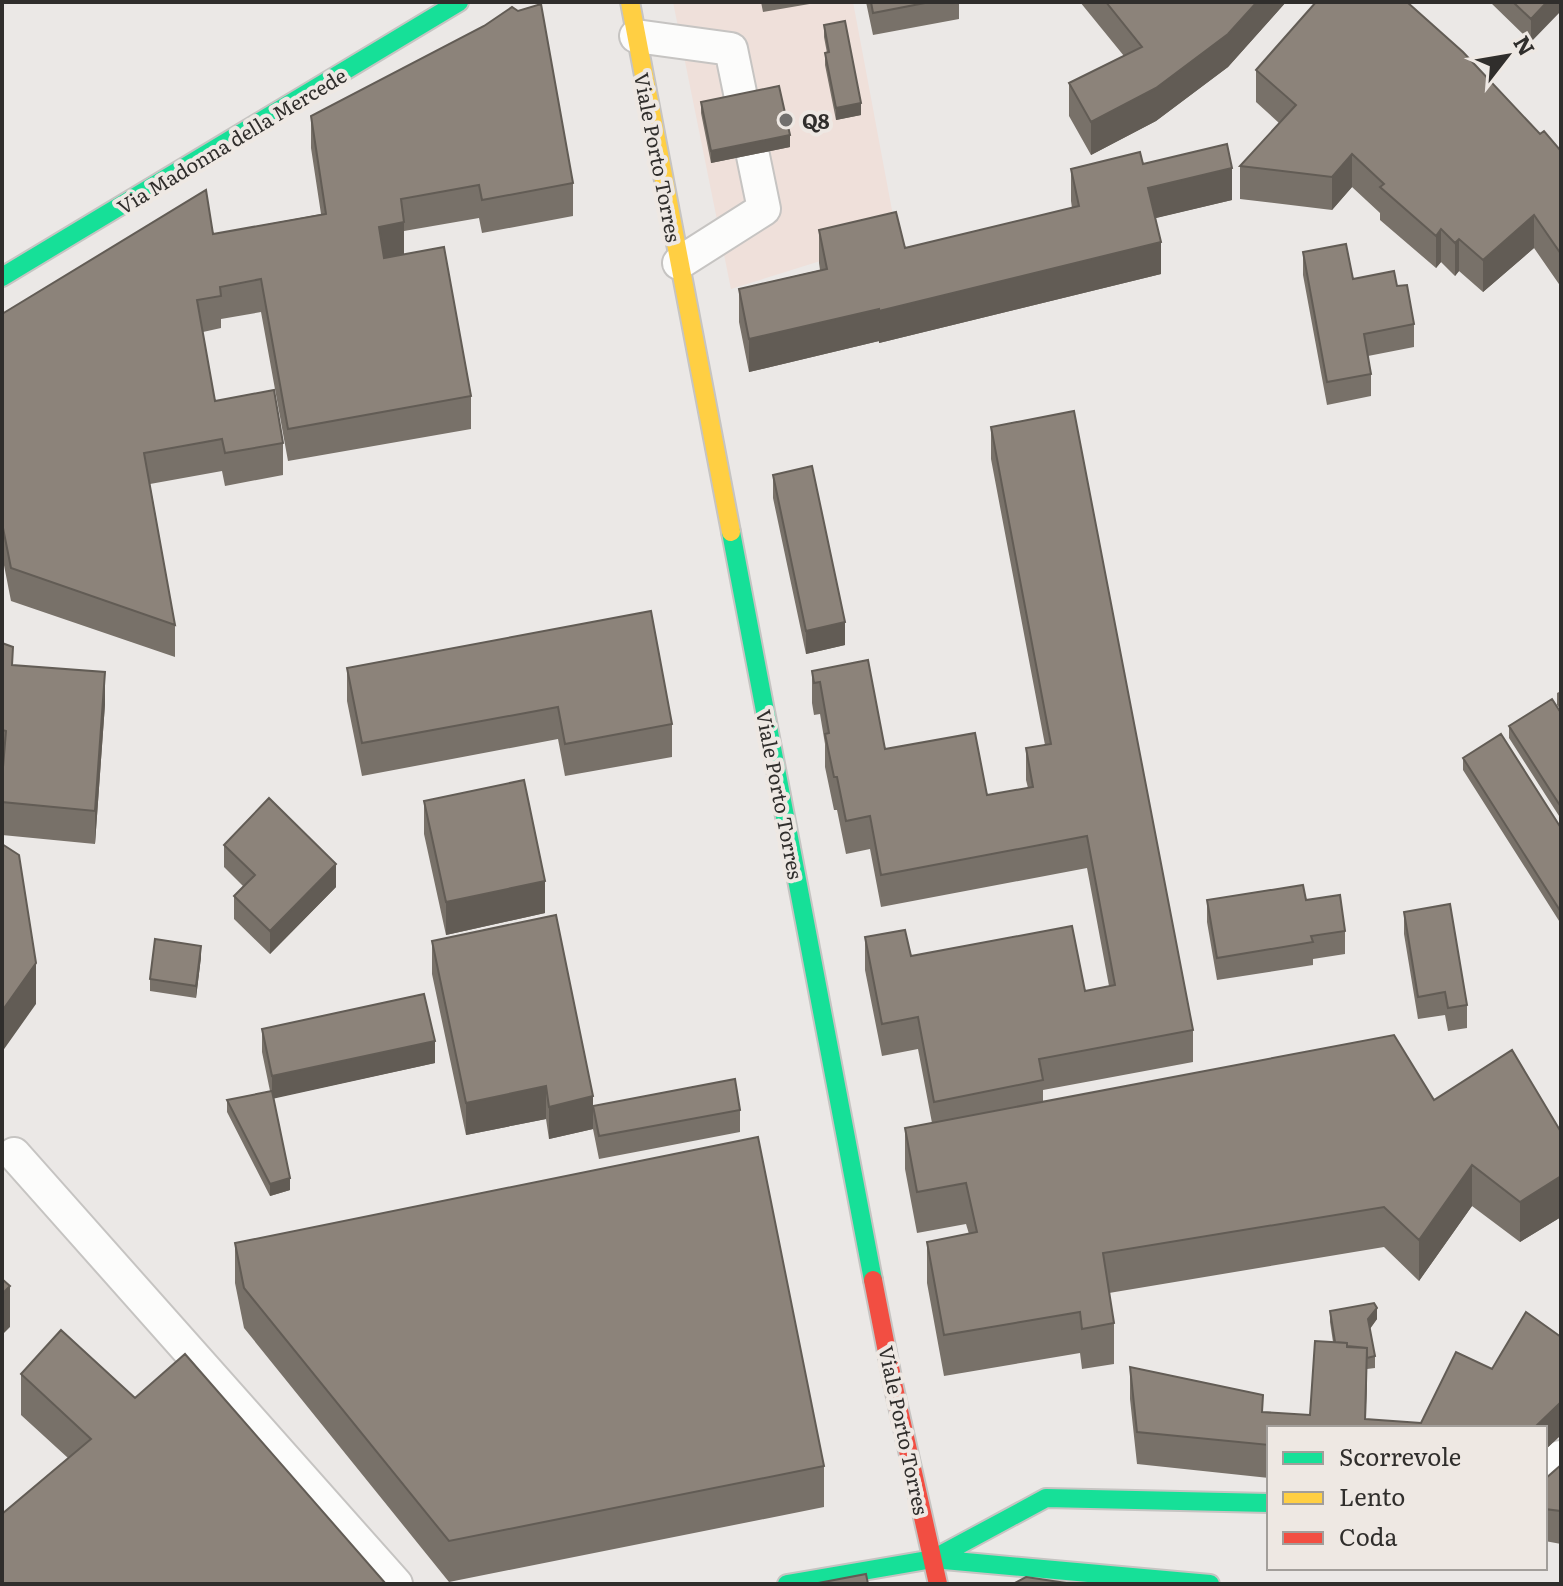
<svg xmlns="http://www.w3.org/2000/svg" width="1563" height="1586" font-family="Literata,serif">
  <rect width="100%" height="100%" fill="#ebe8e6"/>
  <!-- commercial -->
  <path fill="#efe0da" d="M673,2h180l44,235 -166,52z"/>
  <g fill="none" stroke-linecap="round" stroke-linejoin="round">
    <!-- lane casing -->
    <g stroke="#c6c4c2" stroke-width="36">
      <path id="lane" d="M636,36l95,13 33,160 -85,54
        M14,1154l382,430"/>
    </g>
    <!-- street casing -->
    <g stroke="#c6c4c2" stroke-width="48">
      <path id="street" d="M1545,1480l16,-17"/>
    </g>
    <!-- fast casing -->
    <g stroke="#c6c4c2" stroke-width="22">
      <path id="fast" d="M2,277l457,-275
        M731,532l142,748
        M933,1559l113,-61 223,5
        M787,1584l146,-25 277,25"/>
    </g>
    <!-- slow casing -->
    <g stroke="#c6c4c2" stroke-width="22">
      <path id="slow" d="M630,2l101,530"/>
    </g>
    <!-- jam casing -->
    <g stroke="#c6c4c2" stroke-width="22">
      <path id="jam" d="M873,1280l21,108 44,196"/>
    </g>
    <!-- lane -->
    <use href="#lane" stroke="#fcfcfb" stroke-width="32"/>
    <!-- street -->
    <use href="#street" stroke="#fcfcfb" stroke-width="44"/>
    <!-- fast -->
    <use href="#fast" stroke="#16e098" stroke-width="18"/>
    <!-- slow -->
    <use href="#slow" stroke="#ffcf43" stroke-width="18"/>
    <!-- jam -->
    <use href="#jam" stroke="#f24e42" stroke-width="18"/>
  </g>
  <!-- wall -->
  <path fill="#787169" d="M761,2h60l-58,10z
    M866,2h93v17l-86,16z
    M1080,2h206l-58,65 -72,54 -65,34 -22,-39v-33l55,-27z
    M1490,2h71l-30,40z
    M824,25l37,90 -25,5 -11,-55v-12h2l-3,-16z
    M1256,70l284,64 21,17v136l-27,-39 -51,44 -24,-21 -4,5 -14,-14 -5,6 -56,-48v-7l-28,-26 -20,23 -92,-11v-33l39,-43 -23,-21z
    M701,102l89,45 -79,16 -10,-50z
    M311,116l262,67v33l-91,17 -3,-15 -75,13v23l67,142v33l-183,32 -27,-149 -40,7v9l-18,4 12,69 68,42v32l-58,11 -3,-15 -72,13 25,141v32l-164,-56 -9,-46v-241l211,-80 108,-20 -10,-66z
    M1143,164l89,36 -77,18 6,56 -282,69v-2l-130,31 -10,-50v-33l81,-19 -1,-7v-33l86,18 167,-40 -1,-7v-32z
    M1303,252l50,27 44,7 17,38v23l-46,9 3,18v22l-44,9 -24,-130z
    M991,427l202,603v32l-150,28v12l391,-2 127,32v85l-41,25 -48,-36 -53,75 -35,-34 -275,46 5,30v41l-32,5 -2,-16 -136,23 -17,-93v-41l42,-8 -3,-10 -49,9 -12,-64v-41l27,-5 -14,-74 -36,7 -17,-86v-33l46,19 174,35 24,-5 -22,-118 -206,39 -11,-58 -24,5 -9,-44h-3l-9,-43v-23l-5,-30 -6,1 -2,-12v-32l73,78 102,46 41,-7 -2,-8v-32l19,-3 -54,-286z
    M773,475l72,170 -39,9 -33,-156z
    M2,643l11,22 92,39 -10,140 -93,-9v-56l1,-16h-1z
    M347,668l325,56v33l-107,19 -7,-37 -196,37 -15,-75z
    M1561,691v19l-4,-5v-12z
    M1561,713v106l-52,-81v-12z
    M1463,758l98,70v96l-98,-154z
    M424,801l121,112 -99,22 -22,-101z
    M224,845l112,42 -66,67 -36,-35v-23l9,-10 -19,-19z
    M1207,900h99l39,31v23l-32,5v6l-96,15 -10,-58z
    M1404,912l63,93v23l-19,3 -3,-16 -27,4 -14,-85z
    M432,941l161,188 -44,10 -3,-20 -80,16 -34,-161z
    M201,957l-5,41 -46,-7v-12z
    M262,1029l173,34 -162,35 17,92 -20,6 -43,-84v-12l43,-9 -8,-39z
    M593,1106l147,4v22l-141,27 -6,-30z
    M235,1243l589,223v41l-375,75 -205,-254 -9,-45z
    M1330,1311l47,8 -7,10 5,27v12l-8,1 -1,50 55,4 71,-54 69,-32v98l-16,15v-22h-276v50l-132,-14 -7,-65v-32l133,45 47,3 23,-73 -3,-20z
    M21,1374l114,24 251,186 -318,-126 -47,-43z
    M1561,1465v79l-16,-3v-62z"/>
  <!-- shaded-wall -->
  <path fill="#625c55" d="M1257,2h29l-58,65 -72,54 -65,34v-33z
    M1547,2h14v9l-30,31v-23z
    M861,103v12l-25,5v-12z
    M790,135v12l-79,16v-12z
    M1352,154v33l-20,23v-33z
    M1232,168v32l-84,20v-32z
    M1534,215v33l-51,44v-32z
    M404,222v32l-25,5v-32z
    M1441,229v33l-5,6v-32z
    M1459,239v32l-4,5v-33z
    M1161,242v32l-282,69v-32z
    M879,309v32l-130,31v-33z
    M845,622v23l-39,9v-23z
    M105,672v32l-10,140v-33z
    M336,864v23l-66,67v-23z
    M545,881v32l-99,22v-33z
    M201,946v11l-5,41v-12z
    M36,963v41l-34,48v-41z
    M435,1041v22l-163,36v-23z
    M546,1086v33l-80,16v-32z
    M593,1096v33l-44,10v-32z
    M1472,1165v41l-53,75v-41z
    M1561,1176v41l-41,25v-40z
    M290,1178v12l-20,6v-12z
    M10,1286v41l-8,8v-41z
    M1377,1308v11l-9,12v-12z
    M1367,1348v33l-2,47z
    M1561,1402v33l-16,15v-22h-11z"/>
  <!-- building -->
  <path fill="#8c837a" stroke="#625c55" stroke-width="2" d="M871,2h59l-57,11z
    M1106,2h151l-29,32 -72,54 -65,34 -22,-39 73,-36z
    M1316,2h91l56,50 77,82 4,-3 17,20v103l-27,-39 -51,45 -24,-21 -4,4 -14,-14 -5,7 -56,-49 4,-3 -32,-30 -20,23 -92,-11 56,-61 -40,-35z
    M1513,2h34l-16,17z
    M541,4l32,179 -91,17 -3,-15 -78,14 3,23 -25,5 5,31 60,-11 27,149 -183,33 -27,-150 -41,8 1,9 -24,4 18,101 59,-11 9,53 -58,10 -3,-14 -78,14 31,172 -164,-57 -9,-45v-209l204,-124 7,44 113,-20 -15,-98 173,-90 28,-19 6,4z
    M845,21l16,82 -25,5 -11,-55 4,-1 -5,-27z
    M779,86l11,49 -79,16 -10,-49z
    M1227,144l5,24 -84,20 13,54 -282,69v-2l-130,30 -10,-50 88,-20 -8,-39 77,-18 9,36 174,-42 -8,-37 69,-17 3,12z
    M1346,244l7,35 41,-8 3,15 10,-1 7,39 -50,10 7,40 -44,8 -24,-130z
    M1074,411l119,619 -154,29 4,21 -109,22 -16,-85 -36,7 -17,-87 40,-7 6,26 161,-30 13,65 30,-6 -28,-149 -206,39 -11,-59 -24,5 -9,-44h-3l-9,-43 4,-1 -9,-51 -6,1 -2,-12 56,-11 17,89 90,-16 12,62 46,-8 -7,-39 25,-4 -60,-317z
    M812,466l33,156 -39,9 -33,-156z
    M651,611l21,113 -107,20 -7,-37 -196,36 -15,-75z
    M2,643l11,4 -1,18 93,7 -10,139 -93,-9v-23l4,-48 -4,-1z
    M1552,699l9,14v94l-52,-81z
    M1501,734l60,94v84l-98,-154z
    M524,780l21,101 -99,21 -22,-101z
    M269,798l67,66 -66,67 -36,-35 21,-21 -31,-30z
    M2,844l17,11 17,108 -34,48z
    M1303,885l3,15 34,-5 5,36 -34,5 2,6 -96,16 -10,-58z
    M1450,904l17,101 -19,3 -3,-16 -27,5 -14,-85z
    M556,915l37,181 -44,11 -3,-21 -80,17 -34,-162z
    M155,939l46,7 -5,40 -46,-7z
    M424,994l11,47 -163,35 -10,-47z
    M1394,1035l40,65 78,-50 49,82v44l-41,26 -48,-37 -53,75 -35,-33 -281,46 11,70 -32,6 -2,-17 -136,23 -17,-93 50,-10 -11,-49 -49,9 -12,-64z
    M735,1079l5,31 -141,26 -6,-30z
    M272,1091l18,87 -20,6 -43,-84z
    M758,1137l66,329 -375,75 -205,-253 -9,-45z
    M2,1279l8,7 -8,8z
    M1374,1303l3,5 -9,11 7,37 -8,2v-10l-20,-1v-4l-12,-1 -5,-31z
    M1526,1312l35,25v65l-27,26h-265v17l-132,-13 -7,-65 133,28 -1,17 48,3 5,-74 32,2v3l20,2 -2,71 56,4 35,-71 36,17z
    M61,1330l74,68 50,-44 201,230h-384v-70l89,-75 -70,-65z
    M1561,1465v46l-16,-2v-30z
    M866,1574l2,10h-55z
    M1026,1577l47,7h-60z"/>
  <!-- markers -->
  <circle fill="#716f6d" stroke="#eee8e3" stroke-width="3" cx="786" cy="120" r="8"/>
  <g text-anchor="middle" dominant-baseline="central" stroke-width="8" stroke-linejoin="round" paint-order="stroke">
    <!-- poi labels -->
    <g font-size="20" font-weight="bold" fill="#302e2c" stroke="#eee8e3" text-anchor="start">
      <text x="802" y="120">Q8</text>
    </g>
    <!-- street labels -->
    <g font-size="20" fill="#302e2c" stroke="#eee8e3">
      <text transform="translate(231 140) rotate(-31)">Via Madonna della Mercede</text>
      <text transform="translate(659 157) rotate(79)">Viale Porto Torres</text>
      <text transform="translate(781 794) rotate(79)">Viale Porto Torres</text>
      <text transform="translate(905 1430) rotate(78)">Viale Porto Torres</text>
    </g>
  </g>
  <!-- border -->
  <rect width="1563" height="1586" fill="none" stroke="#302e2c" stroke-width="8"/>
  <!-- legend -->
  <rect x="1267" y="1426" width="280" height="144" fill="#eee8e3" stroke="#a29e9a" stroke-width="2"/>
  <rect x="1283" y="1452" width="40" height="12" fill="#16e098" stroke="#a29e9a" stroke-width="2"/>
  <text x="1339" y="1466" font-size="24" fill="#302e2c">Scorrevole</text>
  <rect x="1283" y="1492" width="40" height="12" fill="#ffcf43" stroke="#a29e9a" stroke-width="2"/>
  <text x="1339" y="1506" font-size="24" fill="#302e2c">Lento</text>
  <rect x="1283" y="1532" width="40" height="12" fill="#f24e42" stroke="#a29e9a" stroke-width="2"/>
  <text x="1339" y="1546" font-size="24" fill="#302e2c">Coda</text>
  <!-- north arrow -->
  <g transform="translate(1507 56) rotate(59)" stroke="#eee8e3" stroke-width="6" paint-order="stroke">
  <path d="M0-6L14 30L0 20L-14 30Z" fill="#302e2c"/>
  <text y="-12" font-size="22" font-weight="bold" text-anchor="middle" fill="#302e2c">N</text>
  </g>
</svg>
